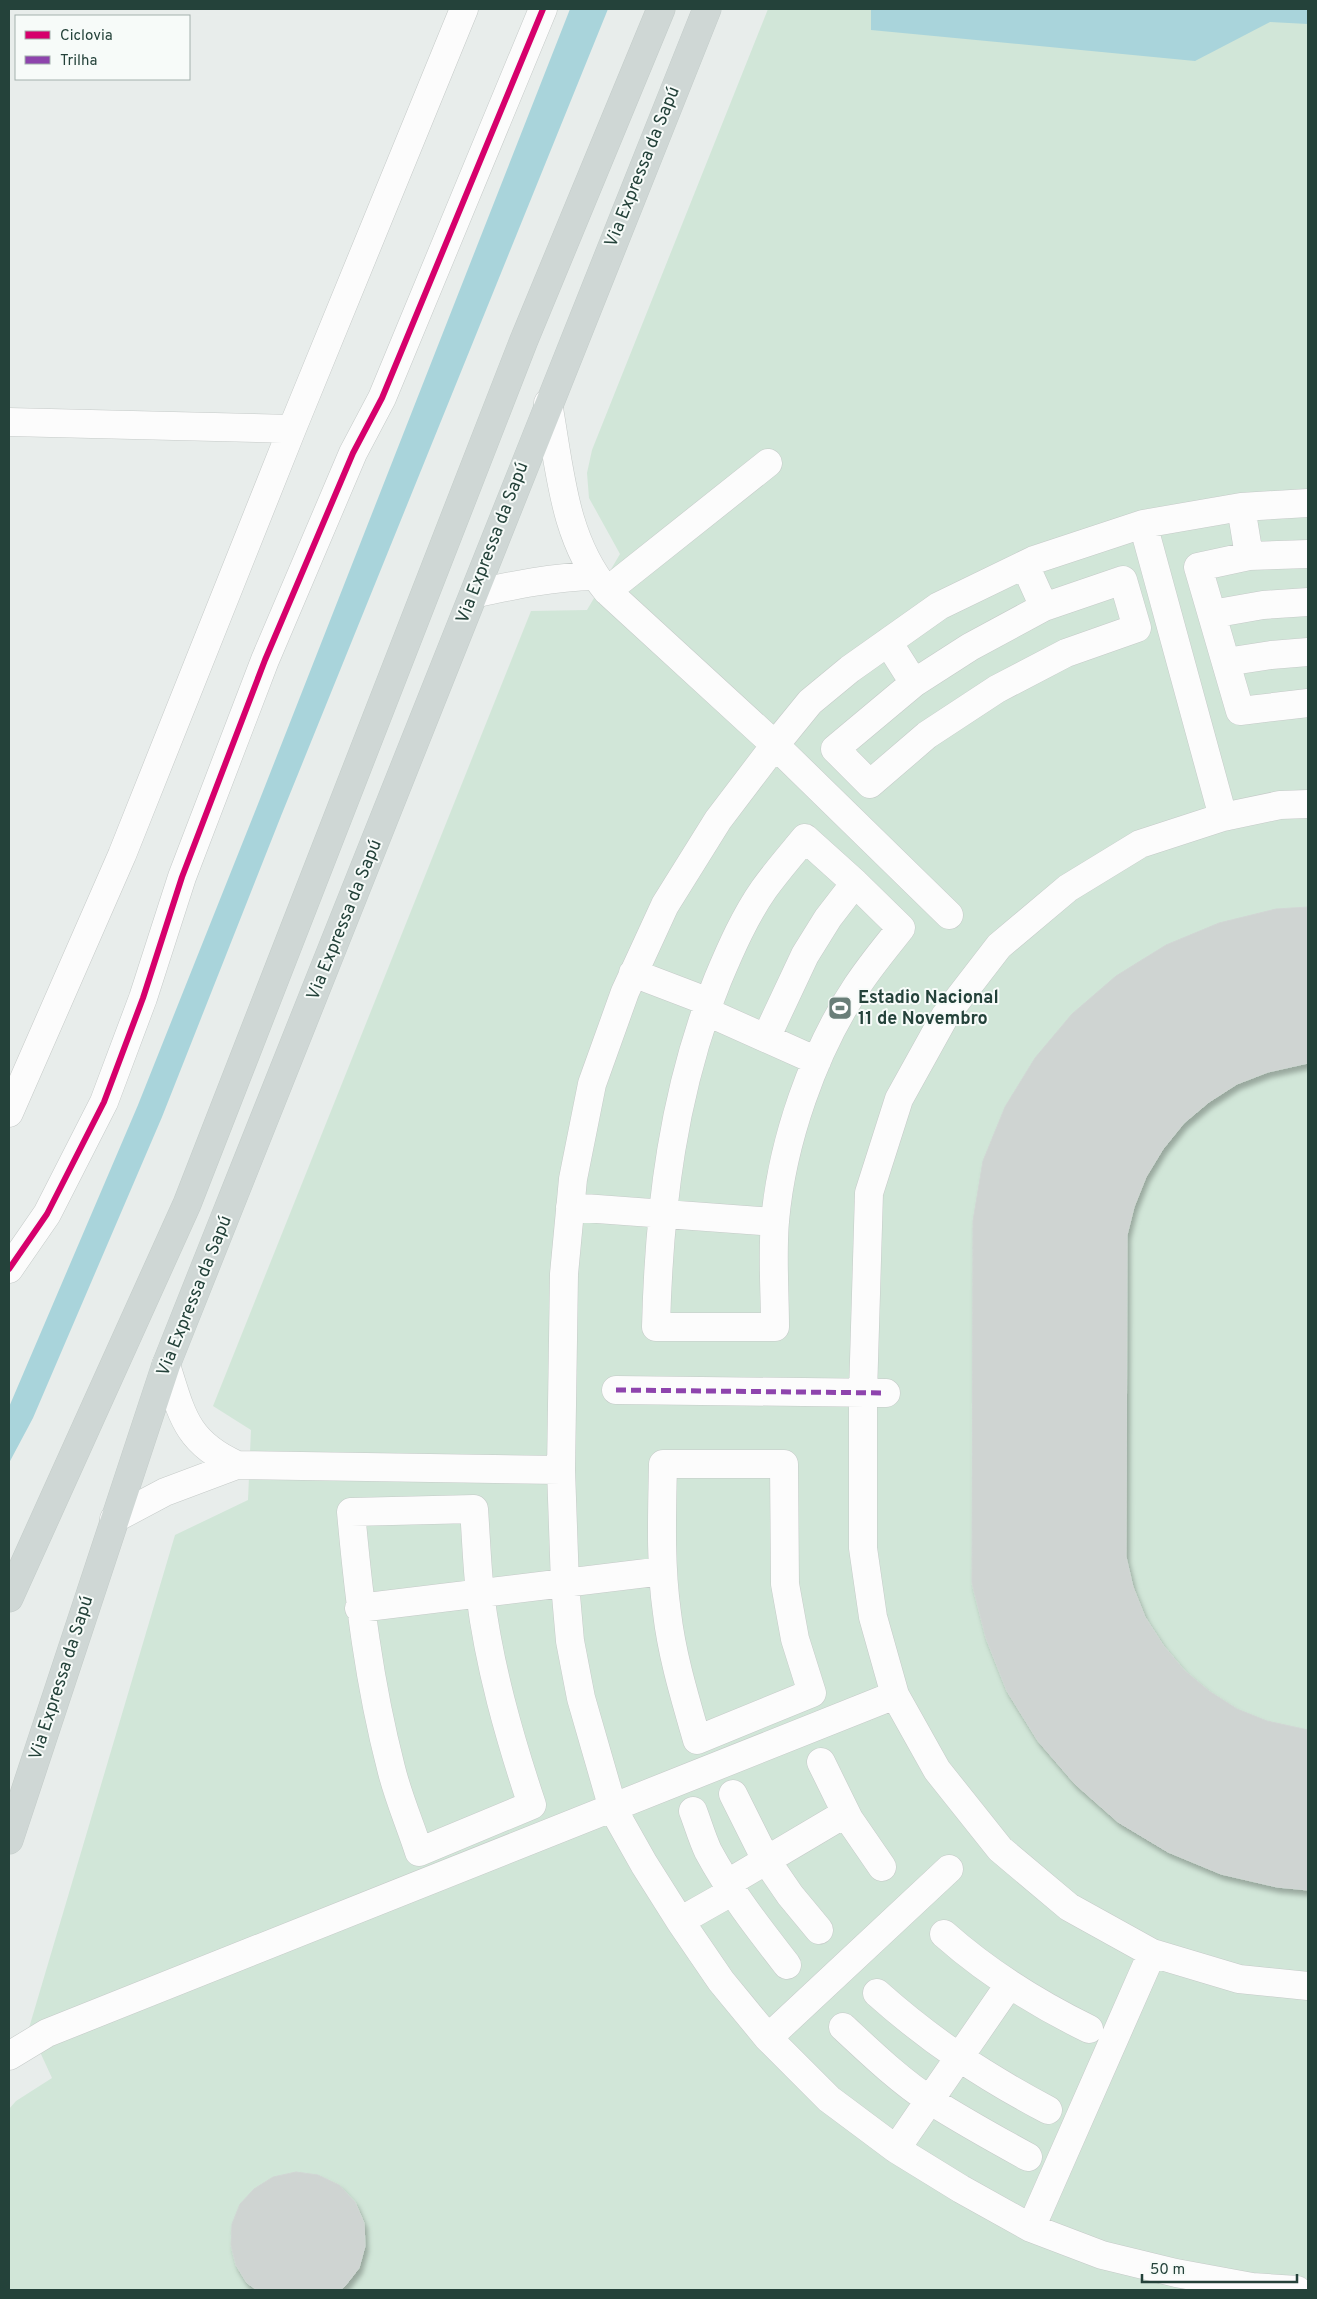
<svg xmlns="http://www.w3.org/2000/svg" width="1317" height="2299" font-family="Overpass,sans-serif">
  <defs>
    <filter id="shadow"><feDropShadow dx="3" dy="5.5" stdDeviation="2.5" flood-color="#0004"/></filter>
  </defs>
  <rect width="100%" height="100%" fill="#e8edeb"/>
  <!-- green -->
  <path fill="#d1e6d8" d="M768,9h540v2281h-1299v-181l7,-8 36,-23 -23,-50 146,-493 73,-35 3,-70 -38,-24 318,-795 56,-1 33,-56 -31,-56 -2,-25 5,-23z"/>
  <!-- water -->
  <path fill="#a9d4db" d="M570,9h38l-327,807 -119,301 -129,301 -24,45v-56l129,-302 120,-301z
    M871,9h437v15l-38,-2 -75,39 -324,-31z"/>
  <!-- building -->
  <path fill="#cfd4d2" stroke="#d1d6d4" filter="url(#shadow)" d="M1308,907v156l-40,9 -31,12 -28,18 -25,21 -21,26 -17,28 -12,30 -7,28 -1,322 7,30 12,30 18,28 21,25 25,21 28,18 30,12 41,9v160l-31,-3 -56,-13 -53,-22 -50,-30 -43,-38 -37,-43 -31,-50 -21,-53 -14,-55 1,-362 10,-60 22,-54 30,-49 37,-44 44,-38 50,-31 53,-22 57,-14z
    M296,2172l22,3 21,10 16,17 9,21 1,23 -6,22 -14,18 -5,4h-83l-10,-7 -11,-18 -5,-20 1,-21 8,-20 14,-15 19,-12z"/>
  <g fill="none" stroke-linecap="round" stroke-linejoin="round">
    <!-- minor casing -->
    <g stroke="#c5cac8" stroke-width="29">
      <path id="minor" d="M548,403c12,65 15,135 59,188l168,154 174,170
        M9,422l283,7
        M1241,507l8,49
        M1143,524l80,293
        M1308,554l-59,2 -51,11 42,144 68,-8
        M1025,565l19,42
        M1123,580l14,48 -71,25 -69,36 -70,46 -57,49 -35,-35 79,-66 56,-36 74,-40z
        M607,591l161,-128
        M474,594c40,-9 79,-17 121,-18
        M1212,614l51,-9 45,-3
        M888,642l26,41
        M1226,662l45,-7 37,-3
        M1308,804l-28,1 -57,12 -83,27 -72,44 -69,58 -54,70 -46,83 -30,94 -6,201v154l10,69 22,78 42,75 63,79 69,58 83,46 87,26 69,7
        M805,838l50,45 46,45c-15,19 -31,38 -44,58 -44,66 -75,156 -82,235 -3,35 0,71 0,106h-119c3,-120 17,-236 62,-348 13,-31 27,-63 46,-90 13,-18 27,-34 41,-51z
        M633,973l76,29
        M705,1011l112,50
        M766,1038l39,-83 23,-37 27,-35
        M9,1113l113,-258 170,-426 172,-420
        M570,1207l205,15
        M9,1269l38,-55 57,-112 39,-104 39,-121 83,-217 88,-207 29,-55 161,-389
        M166,1365c16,50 20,77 71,100
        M616,1390l270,3
        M663,1464h121l1,120 10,55 17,54 -115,47c-12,-42 -25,-84 -30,-127 -7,-49 -5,-100 -4,-149z
        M474,1509c2,28 3,57 6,84 9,73 29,143 52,212l-113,47c-9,-28 -21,-55 -28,-84 -22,-85 -32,-168 -40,-256z
        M114,1519l51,-27 72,-27 324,5
        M359,1608l304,-37
        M821,1762l28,57 33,48
        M733,1794l33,66 24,35 29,35
        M693,1811c5,13 9,27 15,40 22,41 51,78 79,114
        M728,1883l118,-70
        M680,1921l53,-30
        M944,1934c44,39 92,69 145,95
        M877,1993c55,49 107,83 171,117
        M843,2027c28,26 56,53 88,74 32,20 64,38 97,56
        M768,2038l181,-169
        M9,2056l38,-23 848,-338
        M896,2149l113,-164
        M1031,2228l121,-275
        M1297,2290l-45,-3 -76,-14 -74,-18 -71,-27 -70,-39 -65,-40 -67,-50 -61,-61 -47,-57 -41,-60 -36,-57 -31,-55 -32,-111 -11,-57 -5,-57 -4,-114 3,-196 9,-95 19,-95 33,-92 40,-87 53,-85 57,-75 35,-43 40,-33 89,-63 95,-46 109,-36 98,-17 67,-4"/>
    </g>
    <!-- major casing -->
    <g stroke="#c3ccc9" stroke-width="29">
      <path id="major" d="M9,1598l178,-394 337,-864 137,-331
        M9,1840l157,-475 541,-1356"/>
    </g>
    <!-- minor -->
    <use href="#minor" stroke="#fcfcfc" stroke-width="28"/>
    <!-- major -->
    <use href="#major" stroke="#cfd7d5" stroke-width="28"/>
    <!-- quiet -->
    <path stroke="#8e44ad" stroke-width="5" stroke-dasharray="10 5" stroke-linecap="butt" d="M616,1390l270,3"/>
    <!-- cycleway casing -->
    <g stroke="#f7fbf9" stroke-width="9">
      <path id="cycleway" d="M9,1269l38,-55 57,-112 39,-104 39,-121 83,-217 88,-207 29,-55 161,-389"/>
    </g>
    <!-- cycleway -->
    <use href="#cycleway" stroke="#d6006c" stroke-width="6"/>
  </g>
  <!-- icons -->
  <defs>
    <g id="stadium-square" transform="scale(1.25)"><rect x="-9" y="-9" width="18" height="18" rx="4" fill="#697e78" stroke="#f7fbf9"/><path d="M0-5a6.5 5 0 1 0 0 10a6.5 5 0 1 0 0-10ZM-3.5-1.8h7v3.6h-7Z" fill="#fff"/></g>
  </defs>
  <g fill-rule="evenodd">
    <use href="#stadium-square" x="840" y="1008"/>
  </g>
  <g text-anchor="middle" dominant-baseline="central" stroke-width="4" stroke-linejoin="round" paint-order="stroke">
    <!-- street labels -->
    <g font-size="18" fill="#24423a" stroke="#f7fbf9">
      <text transform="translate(643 167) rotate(-68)">Via Expressa da Sapú</text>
      <text transform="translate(493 543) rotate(-69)">Via Expressa da Sapú</text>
      <text transform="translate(345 920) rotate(-68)">Via Expressa da Sapú</text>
      <text transform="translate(195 1296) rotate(-68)">Via Expressa da Sapú</text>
      <text transform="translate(62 1678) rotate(-72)">Via Expressa da Sapú</text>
    </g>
    <!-- poi labels -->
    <g font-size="18" font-weight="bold" fill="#24423a" stroke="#f7fbf9" text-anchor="start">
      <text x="858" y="998">Estadio Nacional<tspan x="858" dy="21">11 de Novembro</tspan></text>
    </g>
  </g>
  <!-- border -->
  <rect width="1317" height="2299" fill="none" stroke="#24423a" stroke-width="20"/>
  <!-- legend -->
  <rect x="15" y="15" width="175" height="65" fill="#f7fbf9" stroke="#a3b1ad"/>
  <rect x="25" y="31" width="25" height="8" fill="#d6006c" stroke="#a3b1ad"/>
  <text x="60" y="40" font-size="15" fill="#24423a">Ciclovia</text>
  <rect x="25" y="56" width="25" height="8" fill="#8e44ad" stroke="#a3b1ad"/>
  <text x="60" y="65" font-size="15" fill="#24423a">Trilha</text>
  <!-- scale -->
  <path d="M1142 2274v8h155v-8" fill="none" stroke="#24423a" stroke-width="2.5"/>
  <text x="1150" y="2274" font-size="15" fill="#24423a" stroke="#f7fbf9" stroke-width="4" paint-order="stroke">50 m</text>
</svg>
